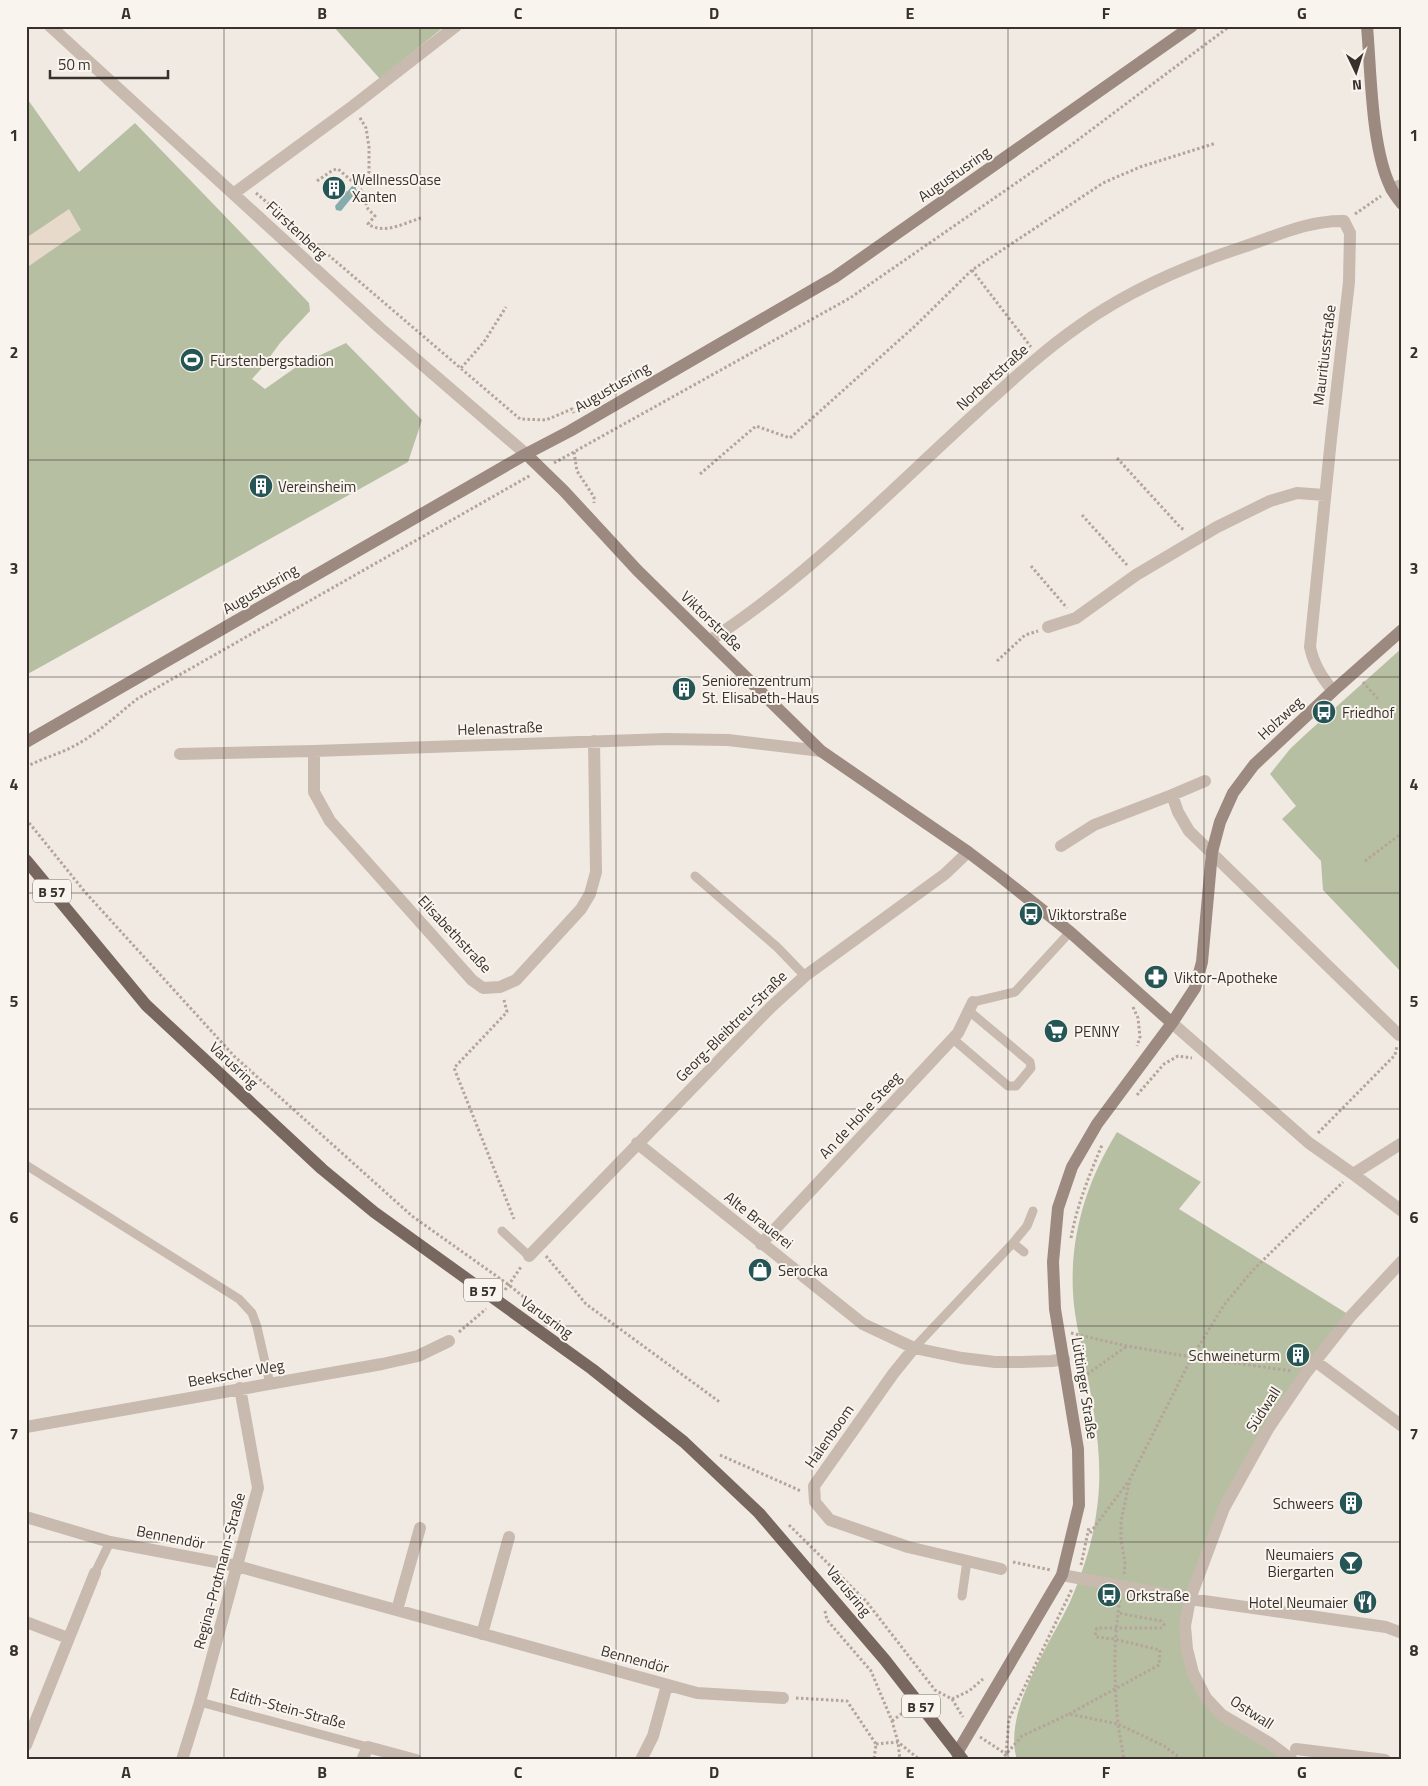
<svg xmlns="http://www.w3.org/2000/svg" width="1428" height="1786" font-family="'Titillium Web',sans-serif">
  <rect width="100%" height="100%" fill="#f1eae2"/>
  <!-- green -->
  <path fill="#b7bfa3" d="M333,26h112l-65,53z
    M26,97l53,75 56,-49 174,180 1,8 -30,32 -19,26 -9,10 13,10 34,-24 47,-22 76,77 -14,42 -382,213z
    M1402,648v325l-79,-83 -2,-29 -39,-42 14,-13 -26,-32 20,-25 17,-16z
    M1117,1132l84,50 -22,27 172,107 -45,57 -82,135 -39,117 21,73 86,62h-275c-15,-48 33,-116 53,-158 12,-28 22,-57 26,-87 9,-53 -2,-105 -12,-157 -3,-15 -7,-30 -9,-45 -9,-64 8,-126 42,-181z"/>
  <!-- plaza -->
  <path fill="#e7dacb" d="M69,209l12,21 -55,38v-30z"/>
  <!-- water -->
  <path fill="#84acac" d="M352,186h3l2,5 -16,20 -5,-1 -1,-4z"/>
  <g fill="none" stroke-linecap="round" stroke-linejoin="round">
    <!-- path -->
    <path stroke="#b4a499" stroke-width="3" stroke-dasharray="2.5 2.5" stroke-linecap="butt" d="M317,181l16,-11 5,-1 15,13 6,3 9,24 7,7 -7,8c16,11 36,-1 53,-6
      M359,185l10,-13v-25l-3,-19 -7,-12
      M344,192l19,6
      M256,193l264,226 26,1 26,-11 2,4
      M1355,214l26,-18
      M972,270l59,77
      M461,368l23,-26 22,-35
      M574,452l3,19 17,26v6
      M1117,458l64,70 4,2
      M554,463l296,-165 221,-153 159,-119
      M700,474l56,-48 34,12 125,-112 57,-56 131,-87 37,-16 76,-24
      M1082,515l45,50
      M1031,566l36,42
      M997,661l28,-26 13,-4
      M1363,682l15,17
      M26,767c16,-9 34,-13 50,-22 22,-12 41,-30 61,-46l394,-224
      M26,819l59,73 149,164 178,160 97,69 59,48
      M1365,861l37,-28
      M504,1000l3,12 -53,56 60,151
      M1133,1007l5,11 2,19 -3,9
      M1137,1095l27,-31 14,-8 14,2
      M1318,1133l77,-78 2,-9
      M1071,1238c6,-33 18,-62 31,-93
      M546,1256l40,48 135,99
      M505,1290l16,-23
      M459,1332l27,-23
      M1071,1333l56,13 65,11 32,-52 29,-35 90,-88
      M1079,1380l48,-34
      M720,1455l81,36
      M789,1525l77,76 69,89 17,9 11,18
      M1090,1533l38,-51
      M1013,1562l38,8
      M1081,1565l8,-38
      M1124,1574l1,-11 -4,-23v-19l9,-42 62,-122 100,14
      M1120,1600c-7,43 -6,80 -2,124l46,22 19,14
      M825,1611l2,9 44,51 21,50 6,21 2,18
      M796,1698l51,3 29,43 -2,16
      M952,1699l17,-8 14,-12
      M1069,1714l90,-49 1,-15 -46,-11 -18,-2 -1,-5 2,-4h64l3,-3 -3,-4 -43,-8
      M892,1721l16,-12
      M980,1737l26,17 4,6
      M876,1744l22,-2 22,18
      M1006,1753l3,-34 63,-130
      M1001,1760l21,-24 47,-22 49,10 6,36"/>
    <!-- lane -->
    <path stroke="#c9baaf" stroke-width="9" d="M695,876l82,71 28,29
      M973,1002l42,-10 55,-60
      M953,1039l55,47h8l15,-18 -1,-6 -61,-51
      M26,1165l213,134 13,14 5,14 13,57
      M502,1231l27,25
      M1013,1243l11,9
      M914,1348l99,-105 14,-17 6,-15
      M95,1573l15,-31
      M962,1596l5,-35
      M200,1702l168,45"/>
    <!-- street -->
    <path stroke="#c9baaf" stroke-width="12" d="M50,26l331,303 145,125
      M1391,189l11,-4
      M233,194l120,-88 103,-80
      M1048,627l28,-9 60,-43 81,-48 53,-26 27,-8 28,2
      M709,641c99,-64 182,-151 269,-230 33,-30 65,-60 101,-85 50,-36 106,-60 164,-79 33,-11 66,-27 101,-26l6,12 -1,49 -18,157 -21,208c4,18 11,29 23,44
      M314,751v41l16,29 142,159 11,8 17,-1 16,-7 65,-71 9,-15 6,-22 -2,-131
      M180,754l134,-3 352,-12 62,1 93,11
      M1172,795l6,17 11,19 210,204
      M1061,846l33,-21 78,-30 33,-14
      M1172,1023l137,120 44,31 49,37
      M637,1143l226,181 51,24 48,10 33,4h26l31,-1 12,-2
      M1353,1174l49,-31
      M761,1244l197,-211 15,-31
      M529,1256l242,-249 34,-31 140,-102 23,-22
      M914,1348l-21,26 -79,112 1,16 15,18 78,27 93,22
      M1315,1361l87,65
      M26,1427l356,-63 36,-8 31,-15
      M26,1517l84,25 127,24 460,127 86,5
      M1062,1575l128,24 196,28 16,6
      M397,1610l23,-82
      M26,1622l42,16
      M482,1634l27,-97
      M26,1745l69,-172
      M1296,1749l89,11
      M182,1760l18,-58 58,-214 -18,-100
      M362,1760l6,-13 48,13
      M641,1760l12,-24 14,-51
      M1292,1760l-21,-16 -49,-29 -16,-17 -13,-25 -6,-24 -2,-23 5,-27 34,-91 44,-79 38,-56 45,-57 51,-55"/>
    <!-- secondary -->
    <path stroke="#9c8980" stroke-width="12" d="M1367,26c4,46 4,122 24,162 3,6 7,11 11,16
      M526,454l38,37 73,79 184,181 147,101 33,25 69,55 102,91
      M26,742l500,-288 44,-23 265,-154 357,-251
      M957,1753l105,-178 17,-70 -1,-56 -23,-140 -2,-47 5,-54 14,-41 25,-43 75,-101 23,-35 7,-26 10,-110 8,-30 13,-29 21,-28 79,-74 69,-61"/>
    <!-- primary -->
    <path stroke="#78675f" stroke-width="12" d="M26,860l120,145 176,164 52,43 218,157 92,73 75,71 126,147 78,100"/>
  </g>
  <!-- grid -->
  <path fill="none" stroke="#38302c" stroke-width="1" stroke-opacity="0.55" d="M224,26v1734M420,26v1734M616,26v1734M812,26v1734M1008,26v1734M1204,26v1734M26,244h1376M26,460h1376M26,677h1376M26,893h1376M26,1109h1376M26,1326h1376M26,1542h1376"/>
  <!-- icons -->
  <defs>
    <g id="building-disc" transform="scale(1.25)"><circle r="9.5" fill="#265556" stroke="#f9f4ee"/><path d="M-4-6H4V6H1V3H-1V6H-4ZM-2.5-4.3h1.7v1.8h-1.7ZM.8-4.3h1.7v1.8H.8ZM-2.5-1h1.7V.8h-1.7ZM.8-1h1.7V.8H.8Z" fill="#fff"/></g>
    <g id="stadium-disc" transform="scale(1.25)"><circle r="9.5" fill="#265556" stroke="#f9f4ee"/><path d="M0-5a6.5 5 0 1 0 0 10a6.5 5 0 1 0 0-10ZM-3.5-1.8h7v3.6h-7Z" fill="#fff"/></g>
    <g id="bus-disc" transform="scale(1.25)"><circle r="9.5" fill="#265556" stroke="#f9f4ee"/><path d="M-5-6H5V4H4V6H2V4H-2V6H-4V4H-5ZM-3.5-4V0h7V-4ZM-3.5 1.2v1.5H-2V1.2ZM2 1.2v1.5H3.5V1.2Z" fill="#fff"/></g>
    <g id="pharmacy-disc" transform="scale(1.25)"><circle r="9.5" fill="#265556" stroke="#f9f4ee"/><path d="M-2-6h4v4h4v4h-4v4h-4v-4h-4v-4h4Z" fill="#fff"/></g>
    <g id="supermarket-disc" transform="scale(1.25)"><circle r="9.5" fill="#265556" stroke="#f9f4ee"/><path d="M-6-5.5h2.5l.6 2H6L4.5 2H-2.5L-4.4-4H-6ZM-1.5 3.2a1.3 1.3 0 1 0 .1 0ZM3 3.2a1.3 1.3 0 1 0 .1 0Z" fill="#fff"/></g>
    <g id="shop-disc" transform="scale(1.25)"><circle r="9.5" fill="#265556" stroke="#f9f4ee"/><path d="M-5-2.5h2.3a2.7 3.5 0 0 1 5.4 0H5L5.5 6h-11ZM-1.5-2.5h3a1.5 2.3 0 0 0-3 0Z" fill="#fff"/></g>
    <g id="bar-disc" transform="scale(1.25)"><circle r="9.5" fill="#265556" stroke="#f9f4ee"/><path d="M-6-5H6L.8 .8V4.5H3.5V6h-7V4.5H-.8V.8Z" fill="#fff"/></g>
    <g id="restaurant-disc" transform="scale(1.25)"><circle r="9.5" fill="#265556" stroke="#f9f4ee"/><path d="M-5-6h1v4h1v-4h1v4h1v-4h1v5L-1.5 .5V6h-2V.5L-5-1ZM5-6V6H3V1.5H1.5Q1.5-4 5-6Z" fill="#fff"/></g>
  </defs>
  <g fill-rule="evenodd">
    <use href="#building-disc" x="334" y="188"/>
    <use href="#stadium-disc" x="192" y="360"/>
    <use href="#building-disc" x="261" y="486"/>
    <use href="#building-disc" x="684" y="689"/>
    <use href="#bus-disc" x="1324" y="712"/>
    <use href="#bus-disc" x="1031" y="914"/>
    <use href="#pharmacy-disc" x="1156" y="977"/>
    <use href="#supermarket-disc" x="1056" y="1031"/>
    <use href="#shop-disc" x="760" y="1270"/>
    <use href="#building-disc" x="1298" y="1355"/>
    <use href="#building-disc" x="1351" y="1503"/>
    <use href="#bar-disc" x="1351" y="1563"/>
    <use href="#bus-disc" x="1109" y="1595"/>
    <use href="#restaurant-disc" x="1365" y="1602"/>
  </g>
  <g text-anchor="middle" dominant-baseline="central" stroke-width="4" stroke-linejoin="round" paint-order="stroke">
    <!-- shield labels -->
    <g fill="#f9f4ee" stroke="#726b66" stroke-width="1">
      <rect x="33" y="879.5" width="38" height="23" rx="4"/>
      <rect x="464" y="1278.5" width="38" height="23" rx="4"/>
      <rect x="902" y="1694.5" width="38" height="23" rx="4"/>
    </g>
    <g font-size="14" font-weight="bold" fill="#38302c">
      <text x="52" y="891">B 57</text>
      <text x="483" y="1290">B 57</text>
      <text x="921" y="1706">B 57</text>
    </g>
    <!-- street labels -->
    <g font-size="15" fill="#38302c" stroke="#f9f4ee">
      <text transform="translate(954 174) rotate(-35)">Augustusring</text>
      <text transform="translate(297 230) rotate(43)">Fürstenberg</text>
      <text transform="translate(1324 355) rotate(-83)">Mauritiusstraße</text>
      <text transform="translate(992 377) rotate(-42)">Norbertstraße</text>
      <text transform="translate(612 387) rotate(-30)">Augustusring</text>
      <text transform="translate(260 589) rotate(-30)">Augustusring</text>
      <text transform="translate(712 621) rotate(44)">Viktorstraße</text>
      <text transform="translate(1280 718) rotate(-43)">Holzweg</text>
      <text transform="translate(500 728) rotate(-2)">Helenastraße</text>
      <text transform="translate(455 934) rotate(47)">Elisabethstraße</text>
      <text transform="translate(731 1026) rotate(-45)">Georg-Bleibtreu-Straße</text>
      <text transform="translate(234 1065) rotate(43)">Varusring</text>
      <text transform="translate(860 1115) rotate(-47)">An de Hohe Steeg</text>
      <text transform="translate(759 1220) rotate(38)">Alte Brauerei</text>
      <text transform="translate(547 1317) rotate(36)">Varusring</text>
      <text transform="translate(236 1373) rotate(-10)">Beekscher Weg</text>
      <text transform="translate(1085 1388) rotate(81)">Lüttinger Straße</text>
      <text transform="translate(1263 1409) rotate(-57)">Südwall</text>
      <text transform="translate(829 1436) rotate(-55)">Halenboom</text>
      <text transform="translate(171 1537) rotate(11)">Bennendör</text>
      <text transform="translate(219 1571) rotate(-75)">Regina-Protmann-Straße</text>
      <text transform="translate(849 1591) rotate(50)">Varusring</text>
      <text transform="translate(635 1659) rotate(15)">Bennendör</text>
      <text transform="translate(288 1708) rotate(15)">Edith-Stein-Straße</text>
      <text transform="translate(1252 1712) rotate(33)">Ostwall</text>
    </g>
    <!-- poi labels -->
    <g font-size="15" fill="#38302c" stroke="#f9f4ee" text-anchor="start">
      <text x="352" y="179">WellnessOase<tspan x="352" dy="17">Xanten</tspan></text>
      <text x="210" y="360">Fürstenbergstadion</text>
      <text x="278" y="486">Vereinsheim</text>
      <text x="702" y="680">Seniorenzentrum<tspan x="702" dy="17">St. Elisabeth-Haus</tspan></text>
      <text x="1342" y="712">Friedhof</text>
      <text x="1048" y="914">Viktorstraße</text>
      <text x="1174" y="977">Viktor-Apotheke</text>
      <text x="1074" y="1031">PENNY</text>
      <text x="778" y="1270">Serocka</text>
      <text x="1280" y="1355" text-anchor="end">Schweineturm</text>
      <text x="1334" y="1503" text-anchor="end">Schweers</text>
      <text x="1334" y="1554" text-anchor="end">Neumaiers<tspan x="1334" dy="17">Biergarten</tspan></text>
      <text x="1126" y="1595">Orkstraße</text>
      <text x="1348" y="1602" text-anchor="end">Hotel Neumaier</text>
    </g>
  </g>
  <!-- border -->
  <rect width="1428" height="1786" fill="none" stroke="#f9f4ee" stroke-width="55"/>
  <!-- north arrow -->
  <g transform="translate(1356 72) rotate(176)" stroke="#f9f4ee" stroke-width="4" paint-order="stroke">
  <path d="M0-4L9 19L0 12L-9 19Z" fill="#38302c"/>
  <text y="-8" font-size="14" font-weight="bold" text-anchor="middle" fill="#38302c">N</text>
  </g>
  <!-- scale -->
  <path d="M50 70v8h118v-8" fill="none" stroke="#38302c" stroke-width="2.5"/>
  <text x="58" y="70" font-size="15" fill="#38302c" stroke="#f9f4ee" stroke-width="4" paint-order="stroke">50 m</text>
  <rect x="28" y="28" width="1372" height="1730" fill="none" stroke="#38302c" stroke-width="2"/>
  <g font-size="16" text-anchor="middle" font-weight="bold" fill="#38302c">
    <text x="126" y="19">A</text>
    <text x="322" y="19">B</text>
    <text x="518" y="19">C</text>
    <text x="714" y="19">D</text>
    <text x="910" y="19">E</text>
    <text x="1106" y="19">F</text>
    <text x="1302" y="19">G</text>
    <text x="14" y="141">1</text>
    <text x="1414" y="141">1</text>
    <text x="14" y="358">2</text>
    <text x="1414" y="358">2</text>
    <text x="14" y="574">3</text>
    <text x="1414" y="574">3</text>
    <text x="14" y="790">4</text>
    <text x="1414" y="790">4</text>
    <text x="14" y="1007">5</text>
    <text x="1414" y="1007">5</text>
    <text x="14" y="1223">6</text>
    <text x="1414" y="1223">6</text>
    <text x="14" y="1440">7</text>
    <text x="1414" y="1440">7</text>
    <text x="14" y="1656">8</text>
    <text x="1414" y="1656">8</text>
    <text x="126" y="1778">A</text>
    <text x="322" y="1778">B</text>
    <text x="518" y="1778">C</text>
    <text x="714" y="1778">D</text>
    <text x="910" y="1778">E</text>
    <text x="1106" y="1778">F</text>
    <text x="1302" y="1778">G</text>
  </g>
</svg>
